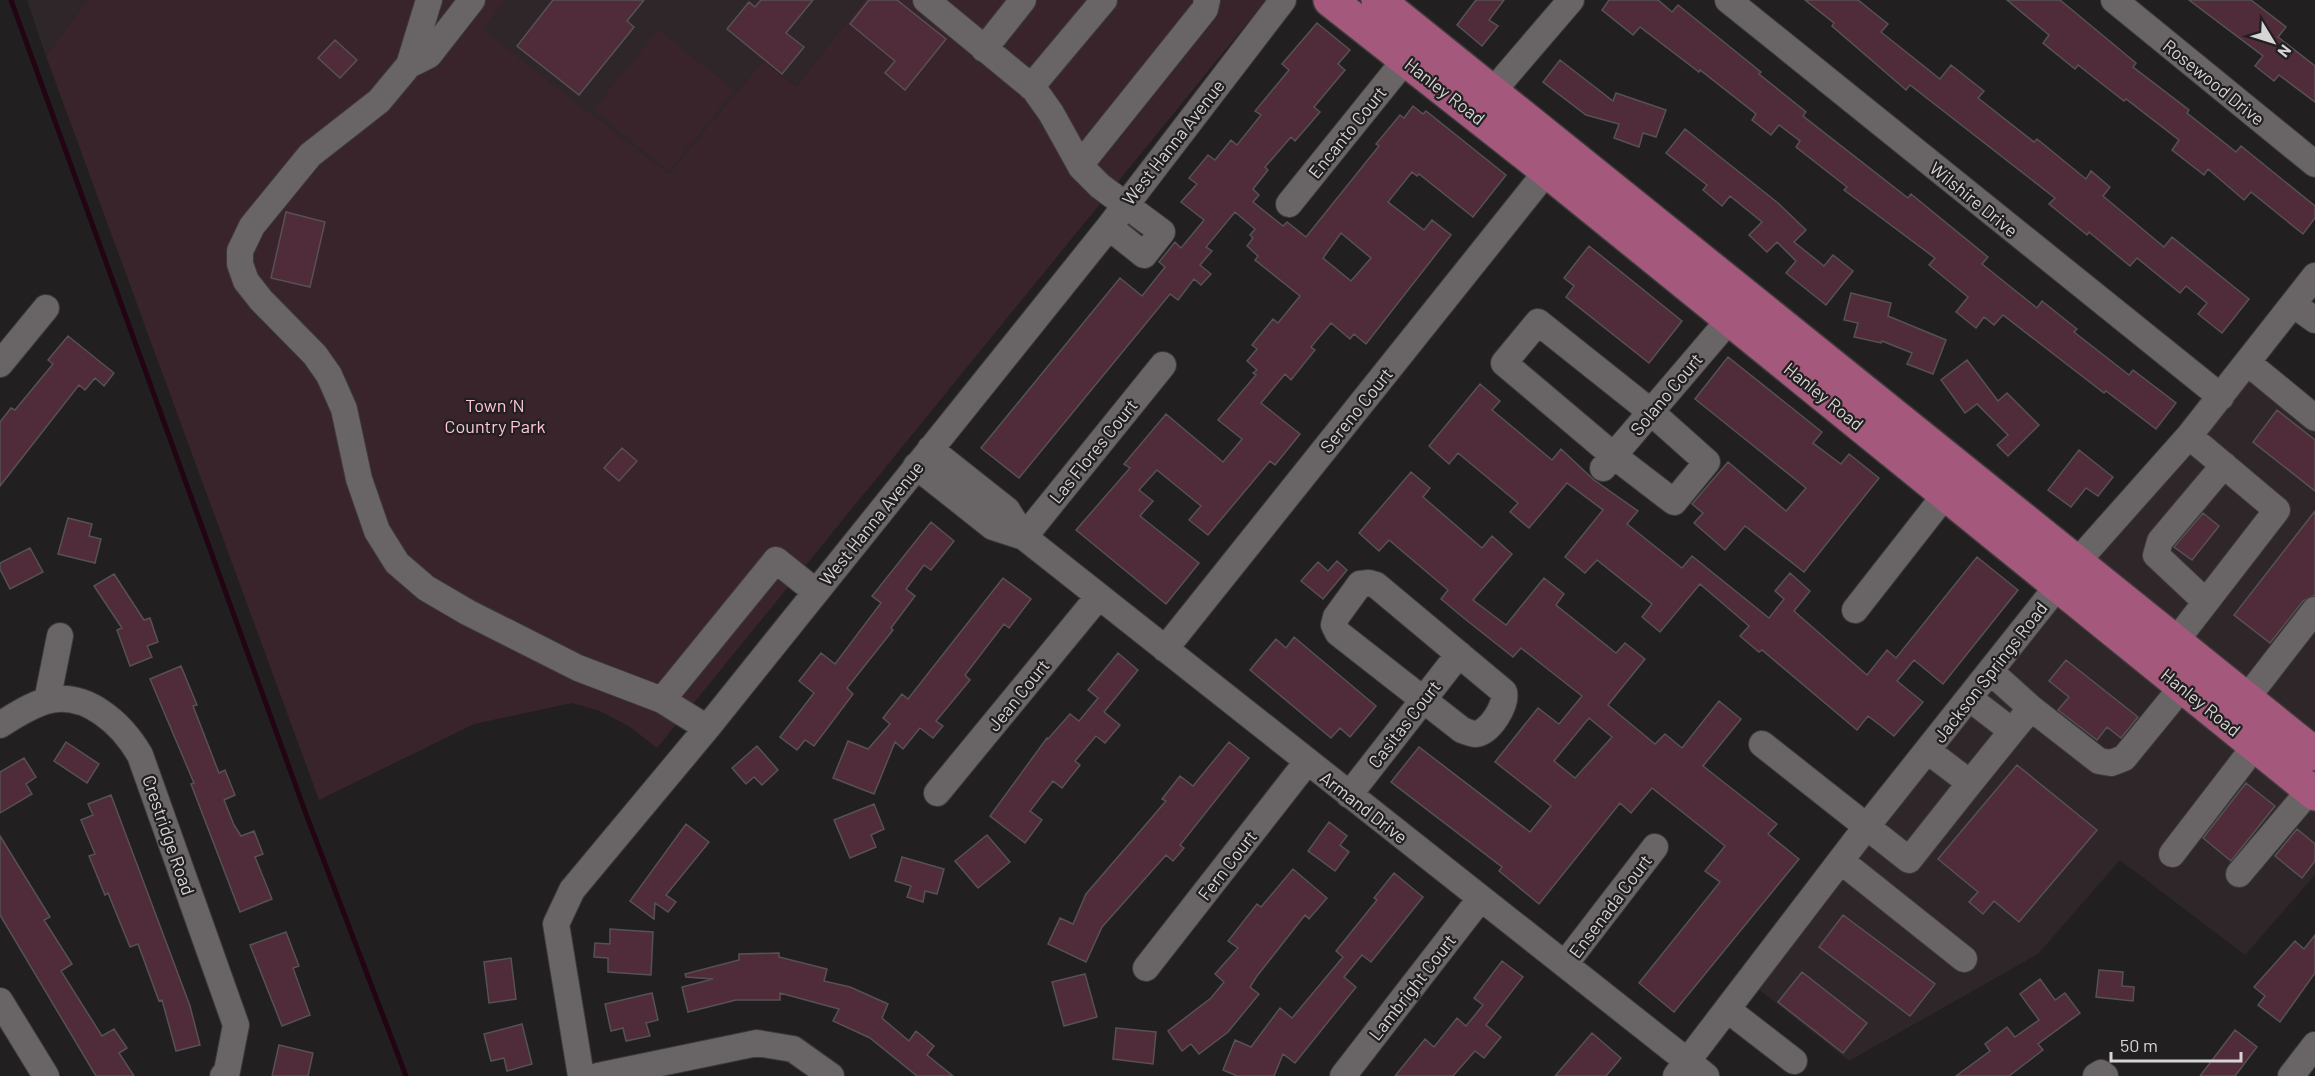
<svg xmlns="http://www.w3.org/2000/svg" width="2315" height="1076" font-family="Barlow,sans-serif">
  <rect width="100%" height="100%" fill="#221f20"/>
  <!-- built -->
  <path fill="#2f262a" d="M27,0h60l-41,56z
    M506,0h358l-68,87 -33,-26 -94,114 -188,-145z
    M2264,359l51,41v343l-225,-180z
    M2060,600l255,205v70l-70,80 -125,-95 -82,94 -189,107 -92,-73 118,-156z"/>
  <!-- green -->
  <path fill="#3a242c" d="M87,0h419l-24,30 187,144 94,-113 33,26 68,-87h402l-609,748 -27,-21 -30,-16 -28,-8 -98,21 -155,76 -273,-744z
    M658,30l76,60 -65,81 -76,-61z"/>
  <g fill="none" stroke-linecap="round" stroke-linejoin="round">
    <!-- stream -->
    <path stroke="#220412" stroke-width="5" d="M11,0l295,814 100,262"/>
  </g>
  <!-- building -->
  <path fill="#502b3a" stroke="#565253" stroke-width="1.5" fill-rule="evenodd" d="M553,0h91l-17,21 7,6 -55,68 -62,-49z
    M761,0h52l-27,33 18,14 -22,27 -55,-45 22,-27 6,5z
    M869,0h28l49,39 -41,51 -20,-17 10,-12 -45,-37z
    M1476,0h28l-15,20 9,6 -16,20 -25,-21z
    M1609,0h49l14,12 6,-7 83,67 -2,2 47,38 -3,4 105,82 3,-4 77,63 -6,7 55,44 5,-7 35,28 -3,3 55,43 4,-5 43,33 -20,26 -50,-38 -2,2 -101,-78 -9,10 -10,-8 -8,11 -20,-16 12,-15 -39,-32 6,-7 -91,-68 3,-3 -51,-40 4,-6 -21,-16 -8,10 -19,-15 4,-6 -56,-44 -1,2 -59,-45 -7,8 -31,-25z
    M1805,0h53l30,24 -7,8 59,47 11,-14 33,26 -6,7 56,44 3,-3 49,40 5,-8 19,16 -7,9 61,51 8,-10 77,62 -27,34 -24,-19 9,-11 -21,-17 -6,7 -43,-35 -7,8 -41,-34 -2,3 -38,-31 6,-6 -145,-113 -4,5 -74,-64 2,-3z
    M2007,0h53l76,63 -3,4 56,43 -2,3 49,39 5,-6 74,60v12l-12,16 -52,-42 -7,8 -36,-31 -4,6 -32,-25 7,-10 -53,-41 -2,2 -46,-36 -3,4 -32,-26 6,-8z
    M2189,0h62l35,27 -8,10 37,29v36l-36,-27 -5,6 -19,-15 8,-10z
    M1317,23l33,27 -12,14 7,6 -31,37 6,5 -25,29 -4,-4 -26,30 3,3 -15,19 6,6 -6,7 30,24 4,-4 19,15 73,-91 -3,-2 24,-29 4,3 9,-12 10,8 3,-3 80,64 -33,42 -54,-43 -2,2 -5,-4 -24,30 36,28 8,-10 19,15 -85,109 -12,-10 -4,5 -19,-16 -20,24 4,3 -24,30 -6,-6 -24,29 39,31 -25,31 -5,-4 -62,74 -19,-15 12,-14 -44,-36 -18,20 14,11 -13,15 59,47 -33,41 -90,-74 54,-62 -6,-4 42,-50 57,48 19,-23 -24,-19 38,-45 -3,-2 4,-3 -10,-9 10,-12 -5,-4 21,-26 5,4 22,-27 -45,-36 3,-4 -11,-10 6,-8 -3,-3 5,-6 -20,-17 -29,35 6,4 -12,14 11,9 -10,11 -7,-6 -16,21 -8,-6 -151,184 -38,-30 139,-170 22,18 23,-29 -6,-5 16,-20 6,6 23,-28 -23,-18 16,-18 -8,-6 19,-23 7,5 16,-20 6,5 24,-30 -6,-4 34,-41 -7,-6zM1341,233l30,25 -20,23 -28,-23z
    M335,40l22,20 -17,18 -22,-20z
    M1560,60l53,41 3,-8 50,17 -10,27 -13,-4 -4,14 -25,-9 5,-14 -33,-9 -43,-33z
    M1685,129l93,74 28,27 -12,12 30,24 9,-11 20,16 -27,34 -40,-32 10,-12 -19,-19 -10,10 -18,-17 13,-13 -32,-26 -8,10 -19,-16 4,-5 -41,-32z
    M286,212l39,10 -15,65 -39,-9z
    M1589,246l93,75 -33,42 -83,-66 8,-11 -10,-8z
    M1851,293l40,10 -3,13 58,24 -13,34 -26,-10 5,-11 -30,-12 -1,2 -27,-6 4,-14 -14,-3z
    M68,336l46,37 -10,13 -9,-8 -10,12 -6,-5 -79,101v-64l11,-14 4,2 38,-46 -5,-4z
    M1728,357l94,75 -9,11 28,21 8,-10 30,24 -75,94 -59,-46 -20,24 -31,-27 9,-10 -11,-9 36,-42 58,49 20,-23 -111,-89z
    M1967,360l31,41 9,-8 32,32 -31,31 -11,-11 11,-10 -31,-31 -12,9 -24,-33z
    M1480,384l20,17 -8,9 60,50 9,-11 33,31 44,31 -11,13 55,44 10,-12 77,62 15,-19 -9,-8 15,-18 20,18 -16,20 73,64 20,-25 9,8 81,-101 41,33 -75,94 -29,-24 -17,21 26,21 -29,34 -26,-20 -11,14 -95,-80 -3,2 -19,-16 9,-10 -49,-42 -40,48 -18,-15 10,-13 -55,-44 -12,13 -20,-16 38,-47 -36,-27 -38,45 -19,-16 8,-9 -60,-50 -9,11 -20,-18z
    M2277,410l38,30v51l-62,-49z
    M622,448l15,13 -18,20 -15,-13z
    M2079,450l34,27 -15,19 -12,-8 -15,19 -23,-17z
    M1411,472l19,16 -7,9 59,51 10,-12 20,18 -39,46 33,25 38,-47 20,16 -8,11 60,48 9,-10 20,16 -37,46 47,39 10,-10 17,14 37,-47 22,18 -38,47 74,58 -9,10 31,25 -125,153 -35,-29 81,-101 -15,-11 20,-25 -73,-58 -21,25 -11,-10 -81,101 -40,-33 3,-4 -111,-85 28,-35 111,85 21,-26 -56,-44 43,-54 21,16 23,-28 -61,-48 -8,9 -48,-38 -24,-20 7,-9 -59,-50 -10,11 -20,-18zM1589,718l23,19 -37,41 -21,-17z
    M2315,511v84l-12,6 -33,42 -36,-28z
    M2203,513l16,13 -27,34 -18,-13z
    M68,518l24,6 -3,12 12,3 -6,24 -37,-9z
    M931,522l23,19 -23,29 -7,-5 -18,24 9,7 -24,32 2,2 -46,58 6,6 -39,52 -9,-6 -8,10 -17,-13 34,-44 -15,-12 22,-28 14,11 46,-61 -9,-7z
    M30,548l13,24 -33,17 -10,-20v-6z
    M1337,561l10,9 -24,29 -22,-18 17,-19 10,9z
    M114,574l30,46 6,-2 8,24 -11,4 5,11 -22,9 -13,-36 5,-2 -28,-42z
    M1003,578l28,21 -22,29 -5,-4 -39,51 5,5 -34,41 7,5 -10,12 -13,-10 -17,21 -8,-7 -21,52 -41,-16 15,-37 20,8 22,-25 -7,-6 19,-24 6,5z
    M1294,637l82,69 -26,31 -10,-9 -9,10 -81,-68 26,-31 10,9z
    M1118,653l20,17 -34,42 16,13 -15,18 -9,-7 -21,25 5,4 -18,23 -9,-7 -23,30 12,9 -17,23 -35,-27 57,-78 1,1 22,-25 9,7 19,-23 -10,-8z
    M2066,660l72,57 -17,21 -14,-11 -10,13 -39,-30 11,-13 -20,-16z
    M181,666l16,39 -4,1 26,67 6,-3 10,25 -11,5 10,25 7,11 13,-5 9,23 -8,3 17,42 -32,13 -49,-128 3,-1 -44,-104z
    M66,742l33,22 -12,19 -33,-22z
    M1229,742l20,16 -69,87 4,3 -11,13 -7,-6 -64,72 -16,35 -38,-18 12,-26 13,6 13,-30 80,-93 -4,-2 18,-23 13,10z
    M757,746l21,24 -16,15 -8,-8 -8,7 -14,-16z
    M24,758l12,19 -10,7 6,10 -32,19v-41z
    M2017,765l80,65 -78,92 -25,-21 -11,13 -14,-12 9,-10 -40,-33z
    M2246,783l29,23 -44,55 -28,-23z
    M111,795l79,211 10,39 -24,6 -14,-51 -3,1 -21,-57 -8,3 -22,-54 -3,2 -16,-39 6,-2 -14,-34 12,-5 -5,-11z
    M874,804l10,25 -13,6 5,12 -26,11 -16,-38z
    M1329,822l18,14 -7,9 9,7 -14,19 -27,-20z
    M686,824l23,18 -43,53 10,7 -8,10 -13,-9 -1,16 -24,-18z
    M2297,829l18,15v17l-13,17 -27,-22z
    M987,835l23,27 -32,26 -23,-27z
    M0,836l50,81 -6,3 28,44 -11,7 41,65 12,-7 13,19 -8,5 15,23h-38l-96,-161z
    M902,857l42,12 -7,25 -12,-3 -2,11 -16,-5 4,-11 -16,-5z
    M1293,869l34,29 -18,21 -4,-4 -48,61 -7,11 9,7 -31,38 -29,22 -8,-10 -9,7 -14,-20 43,-33 13,-16 -9,-8 23,-26 -10,-7 29,-37 4,3z
    M1394,873l29,24 -52,65 -9,-7 -18,22 12,10 -61,76 -12,-9 -9,22h-37l-14,-6 12,-30 16,7 29,-39 12,10 51,-61 -7,-6 41,-51 -3,-2z
    M1843,915l92,69 -25,32 -91,-69z
    M610,929l43,3 -2,43 -43,-3v-14l-14,-1 1,-14 15,1z
    M286,932l13,34 -6,2 17,47 -28,11 -32,-81z
    M2315,935v38l-35,49 -22,-17 7,-9 -11,-9 41,-46 9,8z
    M779,953v4l48,12 -3,12 26,6 38,17 -6,14 27,23 7,-10 18,15 -7,9 26,21h-36l-47,-38 -37,-17 6,-12 -59,-16v7h-44l-48,12 -6,-25 31,-8 -27,-2 -1,-3 54,-14v-6z
    M511,958l5,41 -27,4 -5,-41z
    M1502,961l21,16 -37,48 15,12 -17,21 -9,-7 -22,25h-58l30,-37 9,8 23,-29 9,8 17,-21 -9,-7z
    M2099,970l24,2 -1,14 12,1 -1,14 -37,-4z
    M1802,972l65,51 -24,30 -65,-51z
    M1085,974l12,43 -33,9 -12,-44z
    M2040,979l15,21 10,-7 15,20 -42,31 5,6 -34,26h-53l34,-25 -5,-7 22,-17 8,10 24,-17 -19,-26z
    M652,993l6,27 -12,3 4,13 -24,5 -3,-13 -12,3 -6,-27z
    M522,1024l10,40 -25,7 -3,-13 -13,3 -7,-27z
    M1116,1028l40,4 -3,32 -40,-5z
    M2235,1030l22,17 -22,29h-35z
    M1592,1033l29,25 -15,18h-51z
    M279,1045l34,8 -5,23h-36z"/>
  <g fill="none" stroke-linecap="round" stroke-linejoin="round">
    <!-- minor casing -->
    <g stroke="#3c3a3a" stroke-width="28">
      <path id="minor" d="M429,0l-20,65 -30,36 -69,54 -58,71 -12,25v13l6,17 15,19 54,55 14,20 15,34 15,70 18,52 20,32 29,25 41,24 111,56 84,32 45,28
        M926,0l108,89 17,24 30,54 19,19 62,46 -18,23 -35,-28
        M1728,0l493,397
        M2114,0l201,164
        M984,49l39,-49
        M409,65l20,-10 43,-55
        M1031,87l73,-87
        M1493,91l78,-91
        M1080,165l125,-156 2,-9
        M1289,204l116,-144
        M2293,304l22,16
        M1538,322l113,90 56,50 -33,40 -60,-46 -110,-93z
        M2248,363l67,55
        M0,364l46,-56
        M930,449l77,61 17,27
        M916,466l77,61 31,10 682,539
        M1603,468l127,-149
        M1024,537l139,-172
        M1369,583l7,2 128,107c3,13 -14,40 -28,42 -4,0 -9,-2 -14,-4l-124,-97 -4,-8 2,-8 24,-33z
        M2206,602l-50,-47 4,-14 64,-76
        M1855,610l90,-115
        M2175,642l102,-132 -88,-74
        M1165,649l382,-478
        M1969,698l43,33 19,-23 -40,-36
        M2246,699l69,-89
        M662,700l114,-140 40,32
        M47,701l13,-65
        M2031,708l68,53 12,2 13,-5 58,-71
        M0,725c14,-9 29,-19 46,-24 40,-11 76,23 94,54l96,270 -9,46 -4,5
        M1762,744l147,116 61,-77 -42,-32
        M1970,783l42,-52
        M937,793l162,-197
        M1349,795l110,-141
        M2172,854l83,-108
        M1841,861l123,98
        M2239,874l71,-84
        M1565,964l90,-117
        M1146,968l161,-206
        M0,1001l46,75
        M1728,1010l66,51
        M581,1076l-25,-152 16,-34 135,-162 402,-501 174,-227
        M598,1076l159,-33 36,6 38,27
        M1343,1076l137,-177
        M1676,1076l191,-250 209,-263 113,-127 126,-160
        M2096,1076l5,-3 4,3
        M2291,1076l24,-31"/>
    </g>
    <!-- major casing -->
    <g stroke="#3c3a3a" stroke-width="36">
      <path id="major" d="M1330,0l217,171 768,623
        M1378,0l937,754"/>
    </g>
    <!-- minor -->
    <use href="#minor" stroke="#696466" stroke-width="26"/>
    <!-- major -->
    <use href="#major" stroke="#a4597c" stroke-width="33"/>
  </g>
  <g text-anchor="middle" dominant-baseline="central" stroke-width="4.5" stroke-linejoin="round" paint-order="stroke">
    <!-- street labels -->
    <g font-size="18" fill="#d6d4d5" stroke="#221f20">
      <text transform="translate(2214 82) rotate(39)">Rosewood Drive</text>
      <text transform="translate(1445 91) rotate(38)">Hanley Road</text>
      <text transform="translate(1347 132) rotate(-51)">Encanto Court</text>
      <text transform="translate(1173 142) rotate(-52)">West Hanna Avenue</text>
      <text transform="translate(1974 199) rotate(39)">Wilshire Drive</text>
      <text transform="translate(1666 394) rotate(-50)">Solano Court</text>
      <text transform="translate(1824 396) rotate(39)">Hanley Road</text>
      <text transform="translate(1356 410) rotate(-51)">Sereno Court</text>
      <text transform="translate(1093 451) rotate(-51)">Las Flores Court</text>
      <text transform="translate(871 523) rotate(-51)">West Hanna Avenue</text>
      <text transform="translate(1990 672) rotate(-52)">Jackson Springs Road</text>
      <text transform="translate(1018 695) rotate(-51)">Jean Court</text>
      <text transform="translate(2201 702) rotate(39)">Hanley Road</text>
      <text transform="translate(1404 724) rotate(-52)">Casitas Court</text>
      <text transform="translate(1364 807) rotate(38)">Armand Drive</text>
      <text transform="translate(169 835) rotate(71)">Crestridge Road</text>
      <text transform="translate(1227 865) rotate(-52)">Fern Court</text>
      <text transform="translate(1610 906) rotate(-53)">Ensenada Court</text>
      <text transform="translate(1412 987) rotate(-52)">Lambright Court</text>
    </g>
    <!-- park labels -->
    <g font-size="18" fill="#ffc6db" stroke="#221f20">
      <text x="495" y="405">Town ’N<tspan x="495" dy="21">Country Park</tspan></text>
    </g>
  </g>
  <!-- north arrow -->
  <g transform="translate(2273 42) rotate(128)" stroke="#221f20" stroke-width="4.5" paint-order="stroke">
  <path d="M0-4.5L10 22L0 15L-10 22Z" fill="#d6d4d5"/>
  <text y="-9" font-size="16" font-weight="bold" text-anchor="middle" fill="#d6d4d5">N</text>
  </g>
  <!-- scale -->
  <path d="M2111 1052v9h130v-9" fill="none" stroke="#d6d4d5" stroke-width="3"/>
  <text x="2120" y="1052" font-size="18" fill="#d6d4d5" stroke="#221f20" stroke-width="4.5" paint-order="stroke">50 m</text>
</svg>
